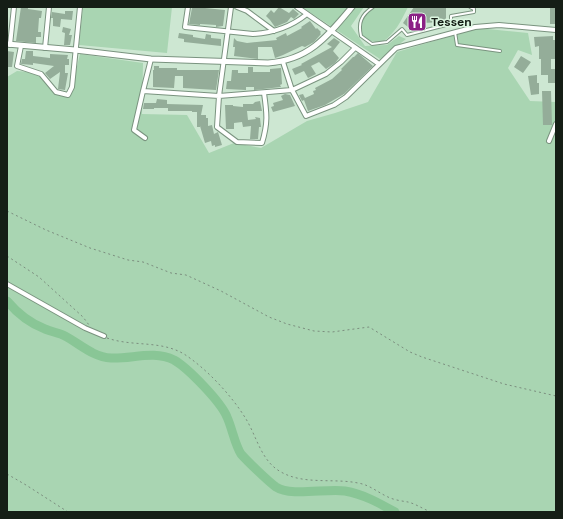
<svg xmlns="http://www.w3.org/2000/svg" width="563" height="519" font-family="'DM Sans',sans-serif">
  <rect width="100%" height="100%" fill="#cde7d2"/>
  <!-- green -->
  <path fill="#a9d5b2" d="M83,7h89l-5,46 -88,-8z
    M302,7h62l-13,19 14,20 22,-1 12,-9 7,3 -26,20z
    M371,7h37c-7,14 -13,27 -27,36l-15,-3 -5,-5v-15z
    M478,28l50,5 4,22 -14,-5 -10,18 22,33 26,1v410h-549v-435l10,-6 25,2 14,19 14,3 10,-41 63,9 -1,51 45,1 22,38 25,-10 27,5 46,-27 28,-8 33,-11 29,-50z"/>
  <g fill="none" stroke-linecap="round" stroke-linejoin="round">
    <!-- river -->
    <path stroke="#89c696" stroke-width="9" d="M7,301c11,13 22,22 38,28 7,3 14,4 20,7 15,8 28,21 46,22 21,1 43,-8 63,2 14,8 47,42 53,57 5,11 8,28 14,37 6,7 28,28 35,33 15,10 51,1 69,4 18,3 34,12 50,21"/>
  </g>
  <!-- building -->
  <path fill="#94ad99" d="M21,7h7v2l14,2 -1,7h-2l-1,14h3v5h-5v6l-20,-2z
    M195,7l30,3 -2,16 -7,1v-2l-16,-1v1l-11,-1 3,-16h3z
    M279,7l10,6 4,-4 6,5 -5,5 -3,-2 -4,5 -12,5 -5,-7 -4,-4 5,-6 3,3z
    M414,7h32v15l-25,1 -5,7 -3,1 -10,-8z
    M550,7h6v17h-6z
    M65,11h8l-1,9 -11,-1 -1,8 -7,-1v-8h-2l1,-6 13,2z
    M310,21l6,8 1,-1 4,4 -1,1 1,1 -7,8 -9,5 -3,-1 -19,9 -8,3 -3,-11h-14v12l-24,-3 1,-9h-2l1,-9 3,3 10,2 30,-3 -1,-2 10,-5 1,3 15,-8 -1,-1z
    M63,27l8,2 -2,6h3l-2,10h-6l1,-12 -3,-1z
    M179,33l14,2v2l12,2 1,-5 5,1v3l10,1v7l-37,-4v-3l-6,-1z
    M553,36v4h3v19h-5v10h5v14h-8v-8h-7v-16h-2v-13l-4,1 -1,-10z
    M334,38l6,4 -7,9 6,7 -4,5 -9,6 -7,-7 -8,4 5,8 -8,4 -4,-7 -9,4 -3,-6 10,-4 -1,-1 31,-17 -5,-3z
    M7,51l7,1 -2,15h-5z
    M26,51h7v5l17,2v-4l18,1 -1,4h2v6h-4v8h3l-3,17 -7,-1 2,-17 -10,7 -5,-6 9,-7 -21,-3v2l-12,-1 1,-5h3z
    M358,53l15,13 -29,28 -19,11 -17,6 -4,-11 -2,1 -3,-6 4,-1 2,4 9,-4 -1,-3 3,-1 -1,-2 17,-9 10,-9 -1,-1 12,-12h1z
    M521,56l10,6 -8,11 -9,-6z
    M154,66h5v2h18v2h42l-3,20 -33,-2v-12h-8l-1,12 -21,-1v-17h1z
    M248,67h5v5h17v-3l11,-1 1,16 -2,1 1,2 -27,3v-3h-8v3l-20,-1 1,-8h4l1,-11h6v3h10z
    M537,75v8h2v11l-8,1 -3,-19z
    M542,91h9l1,34h-9z
    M285,94l5,1 5,11 -22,6 -2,-5 3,-1 -1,-3 10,-3 -2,-4z
    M157,99l10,1v4l36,1 -2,10h5v3h2v8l4,-1 2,9 4,-2 4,13 -7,2v-2l-3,1 -1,-5 -6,2 -5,-17v1h-3v-15h-5v-1h-24v-3h-14v1h-11l1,-6h12z
    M260,101l2,10h-15l1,9 8,-1 -1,-2 5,1 1,9h-2l-1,12h-8l1,-13 -8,1 -1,-5 -8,1v6h-8l-1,-24h8v1l10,1v-3h10l2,-2z"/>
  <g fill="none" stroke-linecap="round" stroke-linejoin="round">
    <!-- service casing -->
    <g stroke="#7a937f" stroke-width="4">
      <path id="service" d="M373,7c-12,8 -15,16 -12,29l11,8 15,-2 15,-13 5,6 39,-10 5,-4v-5l23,-4v-3l-4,-2
        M455,32l2,13 43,6"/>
    </g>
    <!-- minor casing -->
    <g stroke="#7a937f" stroke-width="6">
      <path id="minor" d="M188,7l-3,20 68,7c20,-1 38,-7 54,-20
        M231,7l-12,89 -2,31 20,15 25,1c6,-20 5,-29 2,-50
        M237,7l10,4 27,20
        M297,7l82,57
        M10,45l4,-38
        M21,46l-4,20 24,8 15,18 12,3 4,-8 8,-80
        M45,48l4,-41
        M151,59l-8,32 76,5 73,-6 34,-16 15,-12 14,-14
        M283,62l9,28 14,26 28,-11 12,-8 50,-49 79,-21 24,-2 57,5
        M143,91l-9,39 11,8
        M549,141l7,-17
        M7,284l78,44 19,8"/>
    </g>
    <!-- tertiary casing -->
    <g stroke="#7a937f" stroke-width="7">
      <path id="tertiary" d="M7,44l68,6 76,9 117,4c41,-3 59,-26 84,-56"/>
    </g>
    <!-- path -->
    <path stroke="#7b8d7e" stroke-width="1" stroke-dasharray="2 3" stroke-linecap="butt" d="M7,211l39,19 44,18 38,12 15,2 28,11 15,2 35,16 48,26 18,7 27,7 18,1 37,-5 41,25 12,5 82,27 52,12
      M7,256l32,21 44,40 6,8
      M107,338c26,9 53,2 77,16 23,15 48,42 62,65 11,18 15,42 35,53 23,13 52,6 77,11 12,2 19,9 30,14 6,3 14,4 20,5 8,2 15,7 23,10
      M7,474l19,11 42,27"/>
    <!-- service -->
    <use href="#service" stroke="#fff" stroke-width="2"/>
    <!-- minor -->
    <use href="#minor" stroke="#fff" stroke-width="4"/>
    <!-- tertiary -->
    <use href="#tertiary" stroke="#fff" stroke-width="5"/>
  </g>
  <!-- icons -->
  <defs>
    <g id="restaurant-square" transform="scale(1)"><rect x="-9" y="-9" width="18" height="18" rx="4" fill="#8b2085" stroke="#daf5df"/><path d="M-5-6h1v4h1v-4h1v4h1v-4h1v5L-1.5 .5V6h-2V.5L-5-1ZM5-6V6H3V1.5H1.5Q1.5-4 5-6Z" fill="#fff"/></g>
  </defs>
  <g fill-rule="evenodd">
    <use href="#restaurant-square" x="417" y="22"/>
  </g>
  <g text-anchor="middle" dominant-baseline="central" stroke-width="3" stroke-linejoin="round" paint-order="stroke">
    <!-- poi labels -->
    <g font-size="12" font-weight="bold" fill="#151e16" stroke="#daf5df" text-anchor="start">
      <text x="431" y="22">Tessen</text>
    </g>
  </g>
  <!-- border -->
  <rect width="563" height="519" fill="none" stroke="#151e16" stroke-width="16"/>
</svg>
